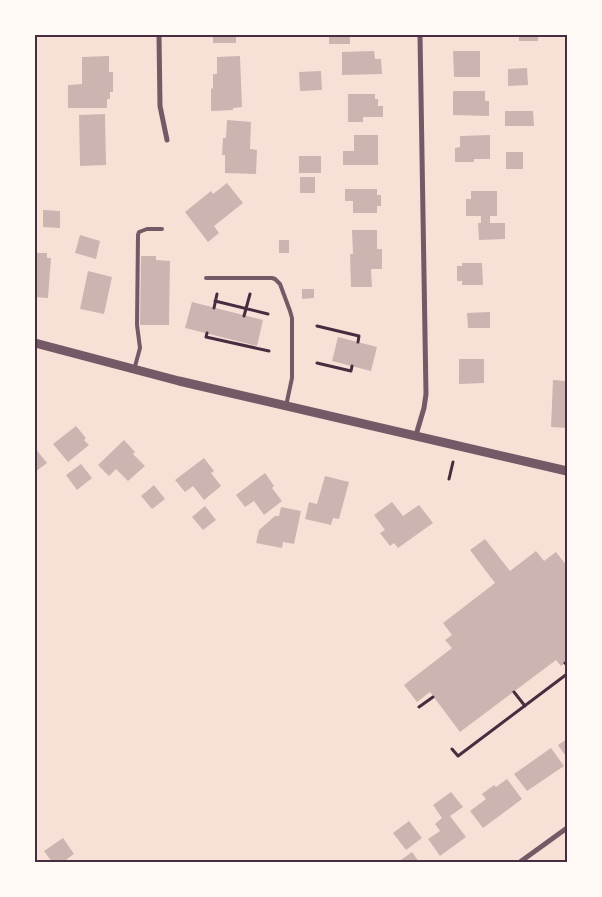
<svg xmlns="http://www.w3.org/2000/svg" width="602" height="897" font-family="'Noto Serif',serif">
  <rect width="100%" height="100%" fill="#f7e1d7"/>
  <!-- building -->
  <path fill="#ccb4b1" d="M213,35h23v8h-23z
    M329,35h21v9h-21z
    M519,35h19v6h-19z
    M374,51l1,8h6l1,15 -40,1v-23z
    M453,51h27v26h-26z
    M109,56v16h4v20h-3v7h-3v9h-39v-23l14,-1v-27z
    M240,56l2,51 -9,1v2l-22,1v-22l2,-1v-14h4v-17z
    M527,68l1,17 -20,1v-17z
    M321,71l1,19 -22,1 -1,-19z
    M453,91h32v10h4v15l-36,-1z
    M348,94h27v5h3v7h5v11h-20v5h-15z
    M505,111h28l1,15h-29z
    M105,114l1,51 -26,1 -1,-51z
    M227,120l24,2 -1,27 7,1 -1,24 -31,-1v-18h-3l1,-17h3z
    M354,135h24v30h-35v-14h11z
    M490,135v24h-16v3h-19v-14l5,-1v-11z
    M506,152h17v17h-17z
    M299,156h22v17h-22z
    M300,177h15v16h-15z
    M227,183l16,20 -29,23 5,7 -11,9 -23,-30 26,-21 2,3z
    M345,189h32v6h4v11h-4v7h-24v-12h-8z
    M471,191h26v25h-7v7h15v16l-26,1 -1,-17h3v-7h-15v-17h5z
    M43,210l17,1v17l-17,-1z
    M352,230h25v19h5v20h-11l1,18h-21l-1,-33h3z
    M80,235l20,6 -4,18 -21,-6z
    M279,240h10v13h-10z
    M37,253h10v5h4l-3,40 -13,-1v-40l2,1z
    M141,256h15v4l14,1 -1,64h-29z
    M462,263h20l1,22h-21v-4h-5v-15h5z
    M88,271l24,6 -8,37 -24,-5z
    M302,289h12v9l-12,1z
    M192,302l71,18 -6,26 -72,-18z
    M490,312v16h-22l-1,-15z
    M338,337l39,10 -6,24 -39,-10z
    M459,359h25v24l-25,1z
    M553,380l14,1v47l-16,-1z
    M76,426l10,12 -2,2 5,5 -21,17 -15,-18z
    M124,440l11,12 -2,2 12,12 -17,15 -12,-12 -7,7 -11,-11z
    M35,448l12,15 -12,9z
    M204,458l10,13 -3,2 10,13 -17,14 -11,-14 -8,6 -10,-12z
    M81,464l11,14 -15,12 -11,-15z
    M265,473l9,13 -2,2 10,13 -18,14 -10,-14 -9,6 -9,-12z
    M325,476l24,6 -10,37 -6,-1 -2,7 -26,-6 4,-17 8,2z
    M154,485l11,14 -13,10 -11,-13z
    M392,502l11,14 16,-11 14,18 -35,25 -4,-5 -4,3 -10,-13 5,-3 -11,-15z
    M205,506l11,14 -13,10 -11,-13z
    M281,507l20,4 -7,33 -11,-2 -1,6 -26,-5 3,-13 16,-14h4z
    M485,539l25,32 26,-20 8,10 12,-9 11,14v88l-1,1 1,1v6l-6,4 -5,-6 -96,72 -30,-40 -13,10 -13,-17 48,-37 -7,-8 7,-5 -9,-12 52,-40 -25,-33z
    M567,739v19l-9,-13z
    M551,748l13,18 -37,25 -13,-17z
    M507,779l15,20 -39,29 -13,-17 16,-12 -4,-5 12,-9 2,2z
    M451,792l12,15 -13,9 16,21 -26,19 -12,-17 12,-8 -5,-7 7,-6 -9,-13z
    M409,821l13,17 -16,12 -13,-17z
    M63,838l11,16 -11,8h-11l-8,-11z
    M412,852l7,10h-21z"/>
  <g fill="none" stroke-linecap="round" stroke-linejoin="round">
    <!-- path -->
    <path stroke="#4a2c40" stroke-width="3" d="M215,301l53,13
      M214,308l3,-14
      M244,316l6,-22
      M317,326l42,10 -1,6
      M207,333l-1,4 63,14
      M317,363l34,8 1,-5
      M449,479l4,-17
      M565,663l2,2
      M514,692l11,14
      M419,707l14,-10
      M452,749l6,7 109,-82"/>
    <!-- service -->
    <path stroke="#755966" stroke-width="4" d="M206,278h66l3,1 5,5 10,27 2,7v60l-6,28
      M134,370l6,-22 -3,-23 1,-90 1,-3 8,-3h15"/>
    <!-- minor -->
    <path stroke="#755966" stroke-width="5" d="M159,35l1,71 7,34
      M416,435l8,-27 2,-14 -6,-359
      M520,862l47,-34"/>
    <!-- tertiary -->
    <path stroke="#755966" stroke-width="9" d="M35,343l144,38 388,90"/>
  </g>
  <!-- border -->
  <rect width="602" height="897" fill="none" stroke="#fffaf5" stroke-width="72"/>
  <rect x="36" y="36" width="530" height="825" fill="none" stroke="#4a2c40" stroke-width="2"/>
</svg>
